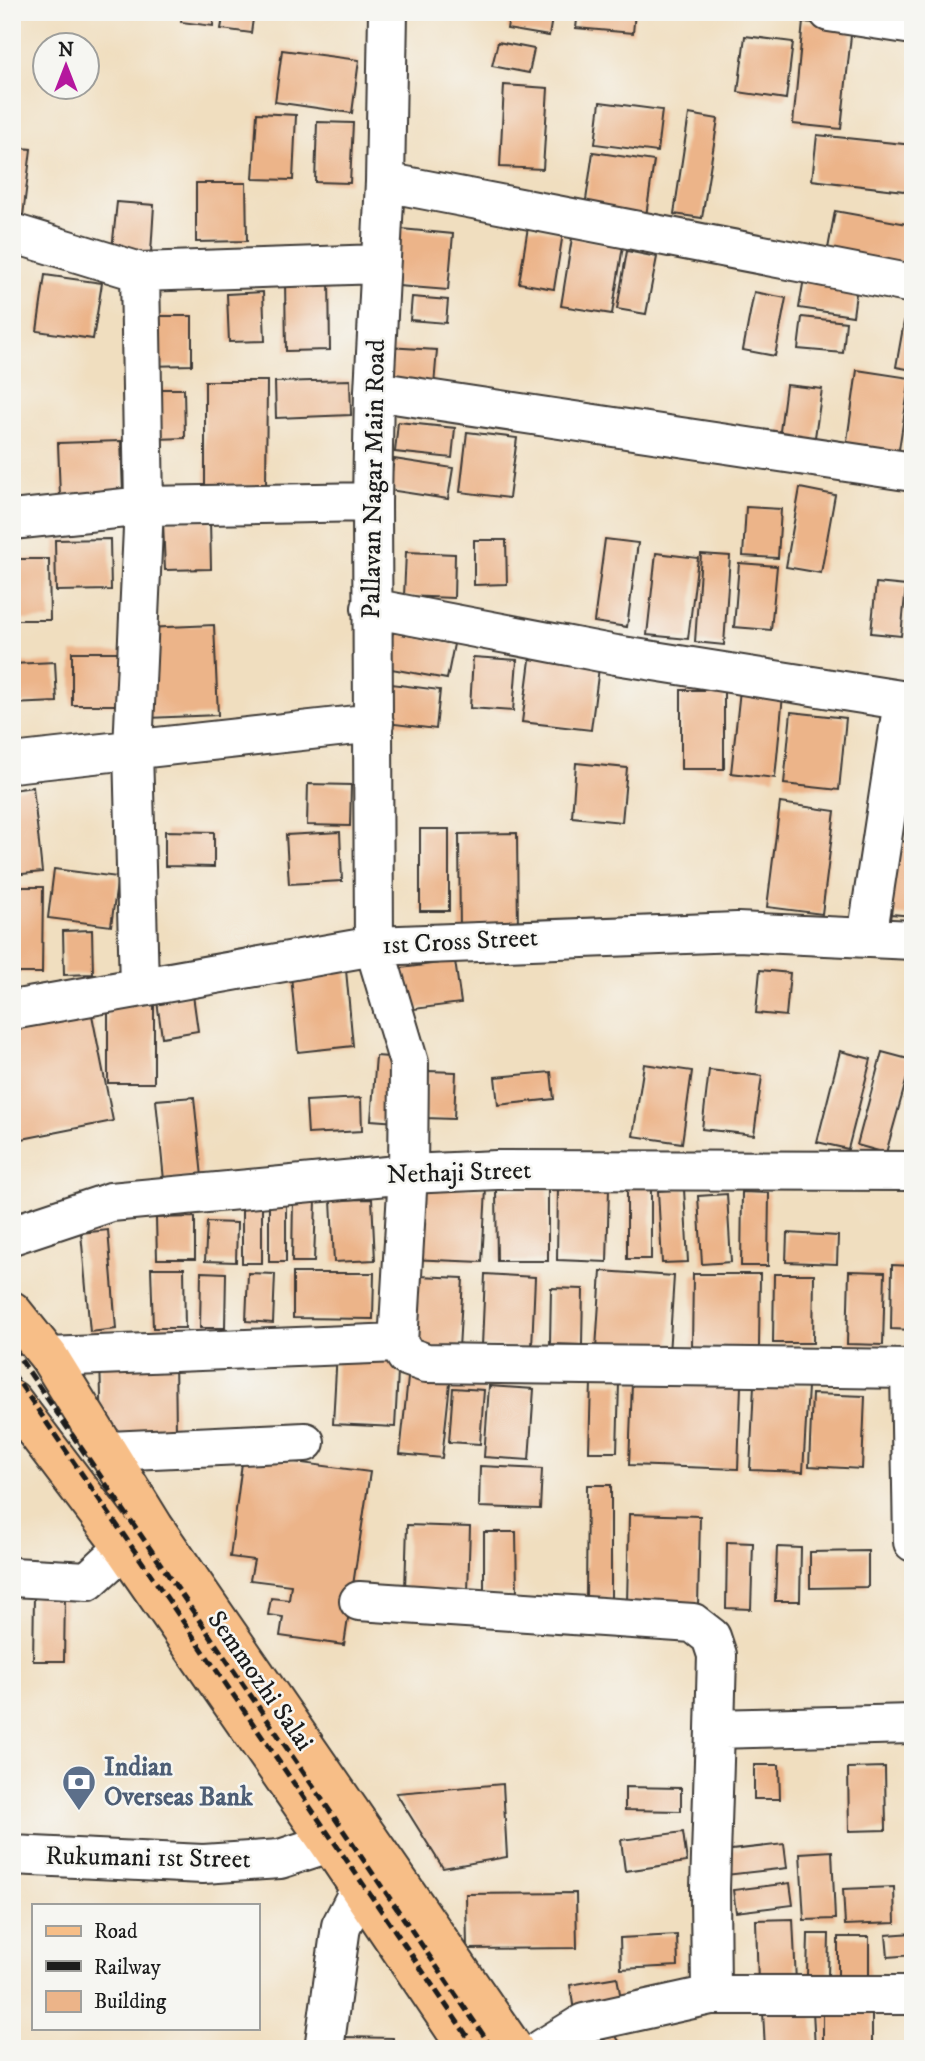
<svg xmlns="http://www.w3.org/2000/svg" width="925" height="2061" font-family="'IM FELL DW Pica',serif">
  <rect width="100%" height="100%" fill="#f6f6f2"/>
  <filter id="ink" filterUnits="userSpaceOnUse"><feTurbulence type="fractalNoise" baseFrequency=".0143" numOctaves="2"/><feDisplacementMap in="SourceGraphic" scale="14" xChannelSelector="R" yChannelSelector="G"/><feConvolveMatrix kernelMatrix="1 2 1 2 8 2 1 2 1" color-interpolation-filters="sRGB"/></filter>
  <filter id="wash" filterUnits="userSpaceOnUse"><feTurbulence type="fractalNoise" baseFrequency=".00686" numOctaves="4" result="noise"/><feDisplacementMap in="SourceGraphic" scale="28" xChannelSelector="R" yChannelSelector="G"/><feGaussianBlur stdDeviation="1.57" result="paint"/><feColorMatrix in="noise" values="0 0 0 0 0 0 0 0 0 0 0 0 0 0 0 0 0 1.4 0 .05"/><feComposite in="paint" operator="in"/></filter>
  <g filter="url(#wash)">
    <rect width="100%" height="100%" fill="#f0debf"/>
    <g id="blocks">
      <!-- building -->
      <path fill="#ecb489" d="M182,12h32l-1,14 -32,-4z
        M224,12h30l-3,21 -30,-4z
        M510,12h43l-4,24 -42,-7z
        M578,12h57l-2,21 -57,-5z
        M803,22l49,4 -11,103 -48,-5z
        M745,36l48,6 -7,57 -48,-7z
        M498,42l36,7 -5,24 -37,-7z
        M282,50l77,10 -7,53 -77,-11z
        M504,85l44,3 -5,81 -43,-2z
        M600,102l62,8 -5,42 -62,-8z
        M257,113l39,2 -3,65 -40,-1z
        M689,114l29,5 -16,99 -28,-4z
        M317,122l36,1 -3,60 -35,-1z
        M817,135l96,10v47l-101,-12z
        M12,147l19,2 -8,67 -11,-1z
        M593,152l61,9 -8,55 -61,-9z
        M196,183h50l1,58 -51,1z
        M117,202l37,3 -3,48 -39,-3z
        M835,211l78,14v45l-86,-16z
        M528,227l35,6 -9,56 -35,-6z
        M391,228l62,6 -5,56 -62,-5z
        M572,238l51,8 -11,68 -51,-8z
        M627,251l30,6 -11,57 -29,-5z
        M45,275l57,8 -9,56 -56,-8z
        M329,278l1,72 -44,1 -1,-72z
        M804,278l53,8 -4,30 -54,-8z
        M263,292l2,49 -36,1 -2,-48z
        M754,292l32,6 -11,58 -32,-6z
        M412,297l36,3 -2,23 -36,-3z
        M907,305l6,1v64l-17,-3z
        M148,316h44v49l-43,1z
        M802,317l44,5 -3,31 -45,-4z
        M387,347l50,3 -3,35 -49,-3z
        M857,370l53,8 -12,78 -52,-8z
        M350,380l1,35 -75,3 -1,-36z
        M205,381h62l-1,105h-61z
        M786,385l36,4 -8,55 -35,-5z
        M155,389h29l1,49 -29,1z
        M398,422l57,6 -3,30 -57,-6z
        M467,432l50,6 -8,60 -49,-6z
        M121,441l2,52 -63,3 -2,-53z
        M394,459l59,9 -5,31 -59,-9z
        M800,488l35,7 -14,78 -35,-6z
        M746,507l35,2 -3,49 -35,-2z
        M210,519l1,50 -46,1 -2,-49z
        M110,539l1,51 -55,1 -1,-51z
        M605,539l33,4 -11,84 -33,-5z
        M474,540h32l1,44 -33,1z
        M406,552l49,2 -1,44 -50,-2z
        M656,553l42,5 -10,81 -41,-4z
        M701,554l29,2 -6,89 -29,-3z
        M12,559h37l1,61h-38z
        M739,563l38,3 -6,64 -37,-3z
        M876,583l30,3 -5,50 -30,-3z
        M911,610h2v29l-5,-1z
        M214,625l4,90 -70,3 -3,-90z
        M393,632l61,12 -7,35 -61,-11z
        M72,652h51v53h-51z
        M531,652l69,8 -9,70 -69,-8z
        M473,657l44,3 -4,51 -43,-3z
        M55,662l2,40 -45,2v-40z
        M391,684l49,6 -4,39 -50,-6z
        M681,690h43v79h-43z
        M740,690l43,5 -8,83 -44,-5z
        M791,712l55,6 -7,72 -55,-6z
        M576,763l51,5 -5,54 -50,-5z
        M308,784l43,1 -1,41 -43,-1z
        M33,787l9,85 -30,3v-85z
        M780,803l55,8 -13,103 -55,-7z
        M420,829h29v82h-29z
        M165,831l49,1v35l-49,-1z
        M340,832l2,49 -53,3 -3,-49z
        M517,833l1,100h-58l-1,-99z
        M897,841l16,1v74l-22,-2z
        M54,869l64,8 -7,49 -63,-8z
        M12,887h31l-1,86h-30z
        M92,930l1,44 -29,1 -1,-44z
        M455,961l6,42 -54,7 -6,-42z
        M346,970l7,76 -55,6 -7,-77z
        M760,970l30,3 -4,43 -30,-3z
        M193,995l5,36 -36,6 -5,-36z
        M108,1004h46v79h-46z
        M92,1015l21,106 -101,20v-111z
        M840,1051l31,8 -23,90 -31,-7z
        M882,1052l30,8 -26,93 -29,-8z
        M376,1056l26,2 -5,64 -26,-2z
        M644,1064l48,7 -10,72 -49,-7z
        M709,1070l53,6 -8,59 -52,-6z
        M427,1071l29,1 -2,47 -29,-1z
        M551,1072l3,27 -56,6 -3,-28z
        M194,1097l8,80 -38,3 -8,-80z
        M361,1098l1,33 -54,3 -2,-33z
        M412,1186l74,3 -4,73 -73,-3z
        M558,1186l51,2 -2,74 -50,-2z
        M627,1186h24v73h-24z
        M548,1189v72h-51l-1,-71z
        M684,1189l4,73 -26,1 -4,-72z
        M742,1192l27,1 -1,73h-27z
        M727,1194l4,68 -29,2 -4,-68z
        M293,1199l23,1 -2,62h-22z
        M372,1199l3,61 -41,2 -3,-62z
        M269,1205h17v57h-17z
        M242,1207h20v56h-20z
        M195,1217v42h-38l-1,-41z
        M207,1222l30,1 -1,39 -31,-1z
        M108,1230l8,99 -26,3 -9,-99z
        M787,1233l51,3 -1,28 -51,-2z
        M892,1265l21,1v64l-22,-1z
        M151,1268h33l1,60h-32z
        M601,1271l73,5 -5,78 -73,-5z
        M849,1271l36,1 -2,73 -36,-1z
        M201,1272l25,1 -1,55h-25z
        M248,1273l27,1 -2,49 -27,-2z
        M293,1273h81l-1,46 -80,-1z
        M485,1274l50,3 -3,71 -50,-2z
        M693,1274h67l-1,74h-67z
        M774,1274h40l-1,69h-40z
        M418,1276l45,2 -4,71 -45,-2z
        M551,1288l32,1 -1,56 -32,-1z
        M337,1351l62,3 -4,73 -62,-3z
        M175,1356l1,77 -74,2 -2,-77z
        M408,1378l42,5 -8,75 -42,-4z
        M591,1382l28,1 -2,69h-28z
        M632,1383l109,3 -3,83 -109,-4z
        M754,1385l54,2 -5,85 -53,-2z
        M489,1386l45,3 -5,71 -45,-3z
        M453,1388l31,2 -4,54 -31,-2z
        M812,1394l53,2 -3,73 -53,-3z
        M243,1455l127,17 -26,173 -64,-9 3,-19 -15,-2 3,-17 18,2 2,-15 -41,-5 4,-20 -24,-3z
        M480,1466l62,3 -2,40 -61,-2z
        M587,1485h24v114h-25z
        M629,1514l71,2 -2,90 -71,-2z
        M407,1525l63,2 -2,65 -63,-3z
        M484,1532h32l1,61h-33z
        M727,1542l26,1 -2,66 -25,-1z
        M777,1547l24,1 -1,53h-25z
        M868,1551v36l-58,1v-36z
        M34,1595l31,1 -1,65h-31z
        M754,1765h25l1,34h-26z
        M885,1767l1,63 -37,1 -1,-63z
        M503,1784l4,73 -64,11 -47,-75z
        M625,1787l56,1v23l-56,-1z
        M683,1832l4,30 -62,9 -4,-31z
        M784,1844l3,24 -61,7 -3,-24z
        M832,1851l3,68 -31,1 -4,-67z
        M790,1883l3,22 -57,7 -3,-22z
        M894,1887l1,36 -50,2 -2,-36z
        M576,1893l1,55 -110,1 -1,-55z
        M793,1919l3,63 -38,2 -2,-64z
        M913,1933v22l-25,2 -2,-22z
        M808,1934h21l-1,44 -21,-1z
        M677,1935l1,31 -57,3 -1,-31z
        M838,1937h31v38h-31z
        M617,1977l5,27 -48,7 -4,-26z
        M813,2010l2,39h-50l-2,-37z
        M823,2013h49v36h-49z
        M614,2033l10,16h-34z
        M343,2037l50,1v11h-51z"/>
    </g>
  </g>
  <g filter="url(#ink)">
    <use href="#blocks" fill-opacity="0" stroke="#3c3934" stroke-width="2"/>
    <g fill="none" stroke-linecap="round" stroke-linejoin="round">
      <!-- street casing -->
      <g stroke="#3c3934" stroke-width="42">
        <path id="street" d="M388,12l-3,170 -11,209 -2,111 2,444 35,117 -1,111 -10,169
          M829,12l84,13
          M385,182l528,102
          M12,233l128,39 4,234 -11,243 6,237
          M140,272l240,-8
          M374,391l539,81
          M12,520l132,-14 228,-4
          M371,608l245,47 297,47
          M12,763l362,-40
          M867,938l36,-237
          M12,1010l362,-64 363,-14 176,8
          M12,1235l99,-33 297,-28 89,-4 416,1
          M49,1357l349,-14 8,13 20,7 487,6
          M910,1369l3,173
          M109,1451l196,-9
          M12,1577l76,4 36,-33 28,-20
          M359,1601l334,22 18,14 6,18 -2,74
          M12,1855l191,9 77,-5 49,-16 28,-16
          M711,1995h202
          M324,2049l17,-123 19,-37 22,-23
          M542,2049l42,-26 127,-28 -1,-106 5,-160 198,-5"/>
      </g>
      <!-- primary casing -->
      <g stroke="#3c3934" stroke-width="42">
        <path id="primary" d="M12,1311l37,46 105,170 360,522
          M12,1400l112,148 205,295 139,206"/>
      </g>
      <!-- street -->
      <use href="#street" stroke="#fff" stroke-width="38"/>
      <!-- primary -->
      <use href="#primary" stroke="#f7be87" stroke-width="38"/>
      <!-- rail -->
      <path stroke="#1c1c1c" stroke-width="5" stroke-dasharray="10 5" stroke-linecap="butt" d="M12,1347l481,702
        M12,1372l464,677"/>
    </g>
  </g>
  <!-- icons -->
  <defs>
    <g id="bank-pin" transform="scale(1.75)"><path d="M0 17L-7.5 6A9.5 9.5 0 1 1 7.5 6Z" fill="#5c6f8a" stroke="#f6f6f2"/><path d="M-6-4H6V4H-6ZM0-2.3a2.3 2.3 0 1 0 0 4.6a2.3 2.3 0 1 0 0-4.6Z" fill="#fff"/></g>
  </defs>
  <g fill-rule="evenodd">
    <use href="#bank-pin" x="79" y="1782"/>
  </g>
  <g text-anchor="middle" dominant-baseline="central" stroke-width="5" stroke-linejoin="round" paint-order="stroke">
    <!-- street labels -->
    <g font-size="26" fill="#1c1c1c" stroke="#f6f6f2">
      <text transform="translate(374 479) rotate(-89)">Pallavan Nagar Main Road</text>
      <text transform="translate(460 942) rotate(-3)">1st Cross Street</text>
      <text transform="translate(459 1173) rotate(-2)">Nethaji Street</text>
      <text transform="translate(260 1681) rotate(55)">Semmozhi Salai</text>
      <text transform="translate(148 1858) rotate(1)">Rukumani 1st Street</text>
    </g>
    <!-- service labels -->
    <g font-size="26" font-weight="bold" fill="#4e5e75" stroke="#f6f6f2" text-anchor="start">
      <text x="104" y="1767">Indian<tspan x="104" dy="30">Overseas Bank</tspan></text>
    </g>
  </g>
  <!-- margin -->
  <rect width="925" height="2061" fill="none" stroke="#f6f6f2" stroke-width="42"/>
  <!-- legend -->
  <rect x="32" y="1904" width="228" height="126" fill="#f6f6f2" stroke="#9f9f9c" stroke-width="2"/>
  <rect x="46" y="1926" width="35" height="10" fill="#f7be87" stroke="#9f9f9c" stroke-width="2"/>
  <text x="94" y="1938" font-size="21" fill="#1c1c1c">Road</text>
  <rect x="46" y="1961" width="35" height="10" fill="#1c1c1c" stroke="#9f9f9c" stroke-width="2"/>
  <text x="94" y="1974" font-size="21" fill="#1c1c1c">Railway</text>
  <rect x="46" y="1991" width="35" height="21" fill="#ecb489" stroke="#9f9f9c" stroke-width="2"/>
  <text x="94" y="2008" font-size="21" fill="#1c1c1c">Building</text>
  <!-- north arrow -->
  <g transform="translate(66 66)"><circle r="33" fill="#f6f6f2" stroke="#9f9f9c" stroke-width="2"/>
  <path d="M0-5L12 26L0 18L-12 26Z" fill="#b5179e"/>
  <text y="-10" font-size="19" font-weight="bold" text-anchor="middle" fill="#1c1c1c">N</text>
  </g>
</svg>
